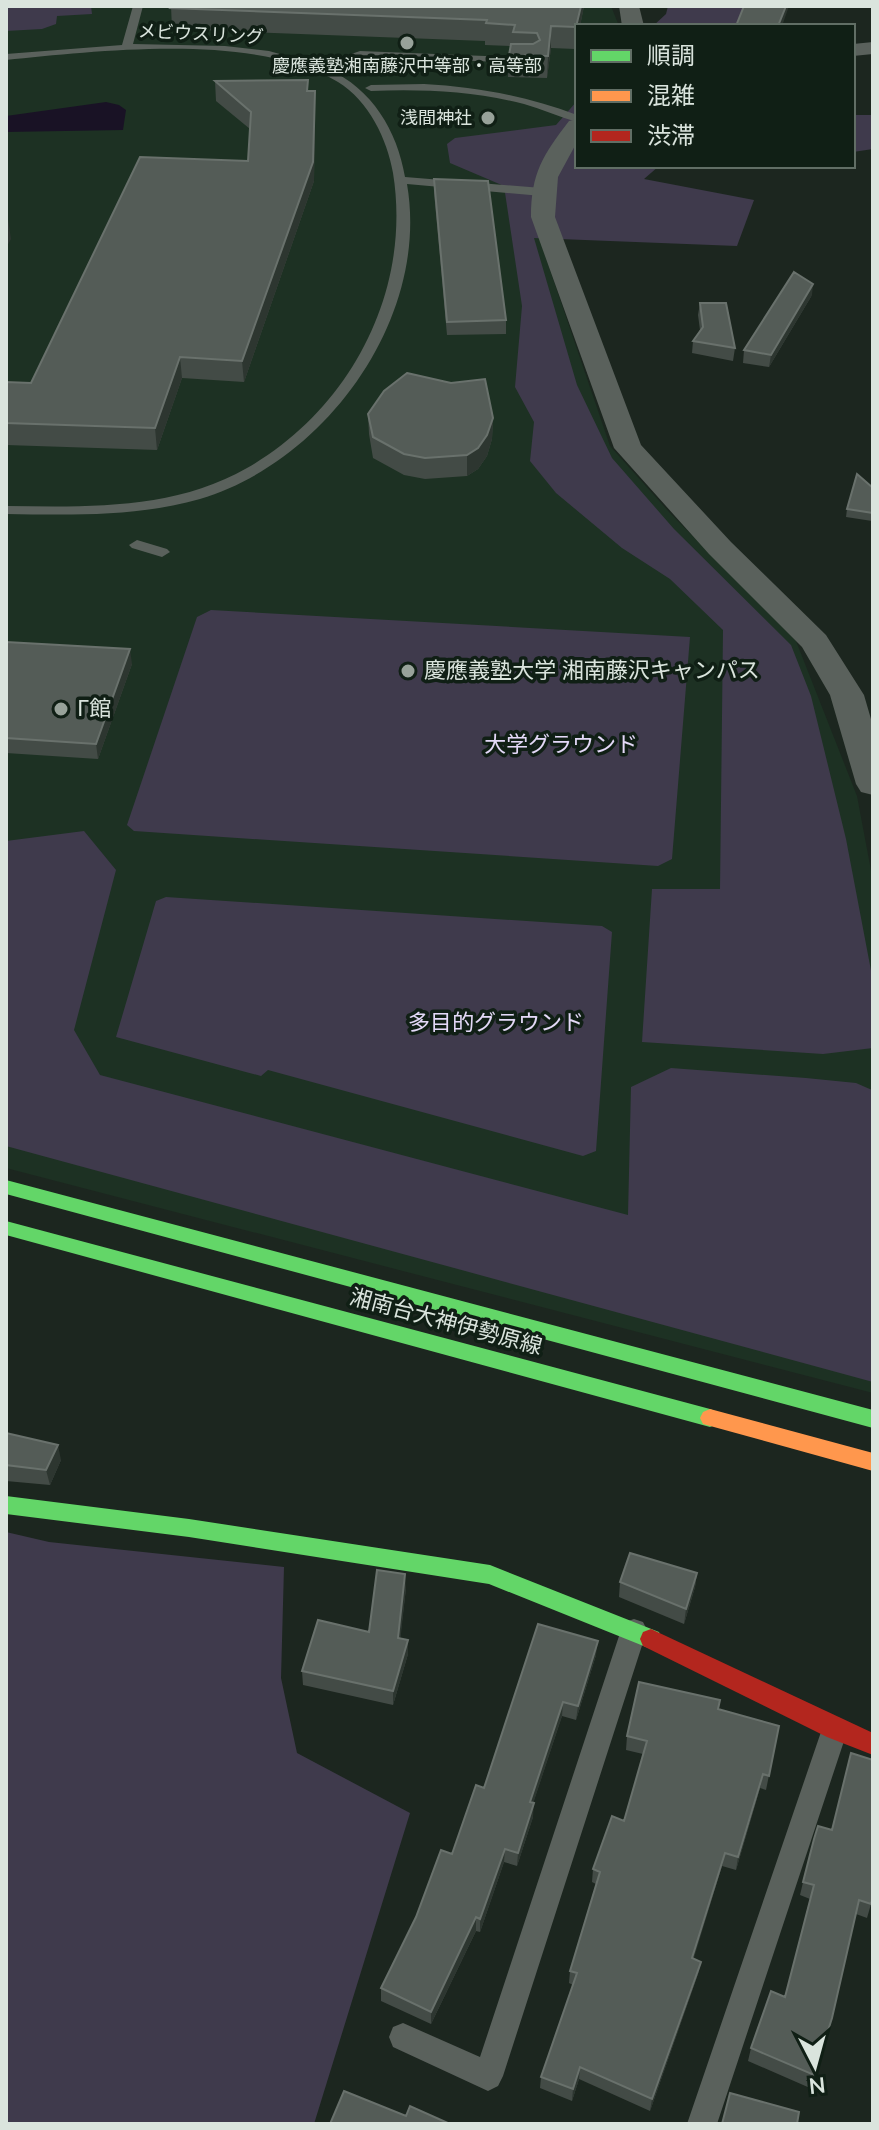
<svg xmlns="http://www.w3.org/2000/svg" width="879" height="2130" font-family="'Nunito Sans','Noto Sans JP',sans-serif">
  <rect width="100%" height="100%" fill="#1c261f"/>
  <!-- built -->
  <path fill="#1d3123" d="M6,6h605l8,20h-42v75l-44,119 77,226 60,67 126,128 61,155 16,85v512l-867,-225z"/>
  <!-- green -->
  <path fill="#3f3a4c" d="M6,6h85l1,8 -35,2 -1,8 -14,5 -36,2z
    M668,6h85l-19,20h-81l13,-12z
    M577,101v65h82l-15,13 110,21 -17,46 -203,-8 43,147 35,73 62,71 117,116 20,51 35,143 27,142v67l-50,6 -181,-12 10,-153h68l3,-259 -53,-51 -48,-31 -66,-55 -26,-32 4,-39 -19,-35 7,-81 -18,-120 -54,-23 -3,-19 8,-6 101,-13z
    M853,115h20v34l-20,3z
    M211,610l479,27 -18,222 -14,7 -524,-35 -7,-6 70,-208z
    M84,831l32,39 -42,160 26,45 528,140 3,-128 40,-19 135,10 50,5 16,7 1,292 -867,-236v-305z
    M166,897l436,29 10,6 -16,219 -13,5 -315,-86 -7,6 -145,-39 40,-136z
    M6,1532l43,10 235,25 -3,111 16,75 113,60 -96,311h-308z"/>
  <!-- water -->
  <path fill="#191225" d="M106,102l13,3 7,5 -3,20 -117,2v-16z"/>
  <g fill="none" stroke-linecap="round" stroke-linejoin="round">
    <!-- lane -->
    <path fill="#5a615c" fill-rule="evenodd" d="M133,6h10l-10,38 92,2 44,5 50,14 41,-14 176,7v4l-4,1 -171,-6 -33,12c44,20 69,61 77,108l137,11 6,4 -6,4 -135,-12c23,133 -80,277 -207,315 -63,18 -129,16 -194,15v-8c82,1 168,4 241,-38 104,-59 165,-178 146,-295 -6,-34 -24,-72 -55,-91 -82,-50 -239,-31 -332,-22v-6l116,-9z
      M424,84c53,3 103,12 153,31v7c-18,-5 -35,-13 -53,-18 -50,-13 -102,-15 -153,-13l-6,-3 6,-3z
      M137,540l30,9 3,3 -8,5 -30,-9 -3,-3z
      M634,1619l9,3 4,8 -144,446 -5,10 -10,5 -95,-44 -4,-10 4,-10 10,-4 77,34 141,-427 4,-8z
      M835,1717l9,4 4,8 -131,395h-30l135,-395 4,-8z"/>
    <!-- street -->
    <path fill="#5a615c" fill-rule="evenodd" d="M619,6h20l5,20h-22z
      M873,42v12l-20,2v-12z
      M577,119v23l-19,35 -3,40 86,228 90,97 95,93 38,60 9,31v69l-12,-3 -5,-8 -26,-89 -28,-48 -93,-93 -95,-106 -83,-231c0,-44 12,-62 38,-96z"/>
    <!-- fast -->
    <path fill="#63d668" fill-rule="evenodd" d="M6,1180l867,230v18l-867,-234z
      M6,1221l704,188 7,3 3,6 -3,6 -7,3 -704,-192z
      M6,1496l183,23 301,46 169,67 3,7 -3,7 -8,3 -162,-65 -300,-47 -183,-23z"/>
    <!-- slow -->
    <path fill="#ff974d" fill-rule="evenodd" d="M710,1409l163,44v18l-170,-47 -3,-6 3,-6z"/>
    <!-- jam -->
    <path fill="#b3261e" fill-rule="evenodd" d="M651,1629l222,104v22l-46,-18 -184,-91 -3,-7 3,-7z"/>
  </g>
  <!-- wall -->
  <path fill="#434b46" d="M171,6h413l-4,20h-3v15l-2,8 -24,-1 -4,30 -39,-1 1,-22 2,-9 -26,-1v-4l-313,-12z
    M215,81l93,10 7,19 -1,71 -70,201 -62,-4 -25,72 -151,-5v-63l25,1 217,-222 2,-32 -34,-28z
    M434,179l72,141v14l-59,1 -13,-143z
    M812,295l-43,72 -26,-4 1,-13z
    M700,303l35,45 -2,13 -41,-8 1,-12 7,-11 -2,-15z
    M368,414l125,4 -1,21 -5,17 -9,13 -11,7 -42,3 -21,-4 -31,-17 -4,-24z
    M873,488v28l-1,5 -26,-4 1,-8z
    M6,642l126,22 -34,95 -92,-6z
    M6,1433l55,27 -11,25 -44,-4z
    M697,1573l-2,14 -11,37 -65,-27 1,-15z
    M406,1588l-6,50 8,2v14l-15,51 -90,-20 -1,-14 67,-39z
    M596,1655l-20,65 -14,-4 -29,87v14l-16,49 -13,-4 -24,70 -4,-1 -45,93 -50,-23v-13l71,-134 32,-66z
    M718,1709l61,17 -13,64 -6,-2 -24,82 -14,-4 -29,93 8,3 -3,12 -48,137 -71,-32 -7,22 -32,-13 1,-11 32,-92 -4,-2 1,-12 26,-87 -4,-2 1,-13 31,-48 19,-67 -17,-4 1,-14z
    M810,1853l61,51 -4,14 -11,-4 -24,104 -22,70 -62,-27 3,-13 34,-51 25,-98 -10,-4z"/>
  <!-- shaded-wall -->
  <path fill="#2d3630" d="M581,6h3l-4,20h-3v15l-2,8 1,-22z
    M786,6h3l-7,20h-4z
    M551,26v22l-4,30 1,-22z
    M315,91l-1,90 -70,201 -2,-21z
    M8,219l3,20 -5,9v-25z
    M813,284l-1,11 -43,72 2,-12z
    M180,357l2,21 -25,72 -2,-22z
    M493,418l-1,21 -5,17 -9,13 -11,7v-21z
    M130,649l2,15 -34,95 -2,-15z
    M58,1445l3,15 -11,25 -4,-15z
    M697,1573l-2,14 -11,37 2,-15z
    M405,1574l1,14 -7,64 -1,-14z
    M408,1640v14l-15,51v-14z
    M598,1641l-2,14 -20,65 2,-14z
    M563,1702l-1,14 -33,100 1,-14z
    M763,1774l-3,14 -24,82 2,-13z
    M534,1803l-1,14 -16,49 1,-13z
    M505,1849l-1,13 -24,70v-13z
    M725,1853l-3,13 -32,105 2,-13z
    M476,1917v14l-45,93v-12z
    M701,1962l-3,12 -48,137 2,-12z
    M580,2067l-1,12 -7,22 1,-12z"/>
  <!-- building -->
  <path fill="#545c57" stroke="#69716c" stroke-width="2" d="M171,6h410l-5,21 -25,-1 -3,30 -39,-1 2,-11h22l7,-4 -3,-7 -24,-1 2,-7 -29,-2 1,-3 -317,-12z
    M744,6h42l-8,20h-42z
    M308,80l-1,11h8l-2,71 -71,199 -62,-4 -25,71 -149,-5v-41l25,1 109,-226 108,4 3,-49 -36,-31z
    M434,179l54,2 18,139 -59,2z
    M794,272l19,12 -42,71 -27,-5z
    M700,303h26l9,45 -42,-7 10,-14z
    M407,373l44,10 34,-4 8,39 -6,17 -9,13 -11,7 -42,3 -21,-4 -31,-17 -5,-23 16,-23z
    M857,474l16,14v25l-26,-4z
    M6,642l124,7 -34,95 -90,-6z
    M6,1433l52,12 -12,25 -40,-5z
    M630,1553l67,20 -11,36 -66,-27z
    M377,1570l28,4 -7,64 10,2 -15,51 -91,-20 16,-51 51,12z
    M538,1624l60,17 -20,65 -15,-4 -33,100 4,1 -16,50 -13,-4 -25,70 -4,-2 -45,95 -50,-24 35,-71 25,-67 11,4 24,-69 8,3z
    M639,1682l81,18 -2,9 61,17 -10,50 -6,-2 -25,83 -13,-4 -33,105 9,4 -49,137 -72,-32 -7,22 -32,-12 36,-104 -7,-2 30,-99 -7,-3 19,-53 12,5 23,-80 -20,-5z
    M851,1753l22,7v134l-2,10 -12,-4 -27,118 -18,57 -63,-27 20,-57 14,6 29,-112 -11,-3 11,-43 4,-13 14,4z
    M344,2091l62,25 4,-10 40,18h-120z
    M730,2093l69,19 -2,12h-75z"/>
  <!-- markers -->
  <g fill="#98a29a" stroke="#101f15" stroke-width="3">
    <circle cx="407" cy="43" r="8"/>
    <circle cx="488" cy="118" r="8"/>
    <circle cx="408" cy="671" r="8"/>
    <circle cx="61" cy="709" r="8"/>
  </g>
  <g text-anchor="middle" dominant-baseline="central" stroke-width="7" stroke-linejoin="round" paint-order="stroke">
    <!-- far-street labels -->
    <g font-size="18" fill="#dae4dd" stroke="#101f15">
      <text transform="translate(201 34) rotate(3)">メビウスリング</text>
    </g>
    <!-- far-poi labels -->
    <g font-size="18" fill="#dae4dd" stroke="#101f15">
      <text x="407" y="66">慶應義塾湘南藤沢中等部・高等部</text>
      <text x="472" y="118" text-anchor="end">浅間神社</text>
    </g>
    <!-- poi labels -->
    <g font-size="22" fill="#dae4dd" stroke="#101f15" text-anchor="start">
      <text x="424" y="671">慶應義塾大学 湘南藤沢キャンパス</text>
      <text x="77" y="709">Γ館</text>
    </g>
    <!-- park labels -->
    <g font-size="22" fill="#e4d9f8" stroke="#101f15">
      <text x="561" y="745">大学グラウンド</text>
      <text x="496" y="1023">多目的グラウンド</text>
    </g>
    <!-- street labels -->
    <g font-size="22" fill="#dae4dd" stroke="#101f15">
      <text transform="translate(446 1322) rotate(15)">湘南台大神伊勢原線</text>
    </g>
  </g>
  <!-- border -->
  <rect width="879" height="2130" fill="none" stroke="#dae4dd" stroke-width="16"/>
  <!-- legend -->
  <rect x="575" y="24" width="280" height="144" fill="#101f15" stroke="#616e65" stroke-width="2"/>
  <rect x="591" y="50" width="40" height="12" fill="#63d668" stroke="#616e65" stroke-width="2"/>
  <text x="647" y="64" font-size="24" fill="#dae4dd">順調</text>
  <rect x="591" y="90" width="40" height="12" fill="#ff974d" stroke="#616e65" stroke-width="2"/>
  <text x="647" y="104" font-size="24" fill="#dae4dd">混雑</text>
  <rect x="591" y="130" width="40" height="12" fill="#b3261e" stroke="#616e65" stroke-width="2"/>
  <text x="647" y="144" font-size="24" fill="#dae4dd">渋滞</text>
  <!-- north arrow -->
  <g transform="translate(815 2066) rotate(174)" stroke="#101f15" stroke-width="6" paint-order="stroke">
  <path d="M0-6L14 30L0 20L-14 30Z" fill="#dae4dd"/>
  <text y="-12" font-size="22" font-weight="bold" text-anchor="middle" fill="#dae4dd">N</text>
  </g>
</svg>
